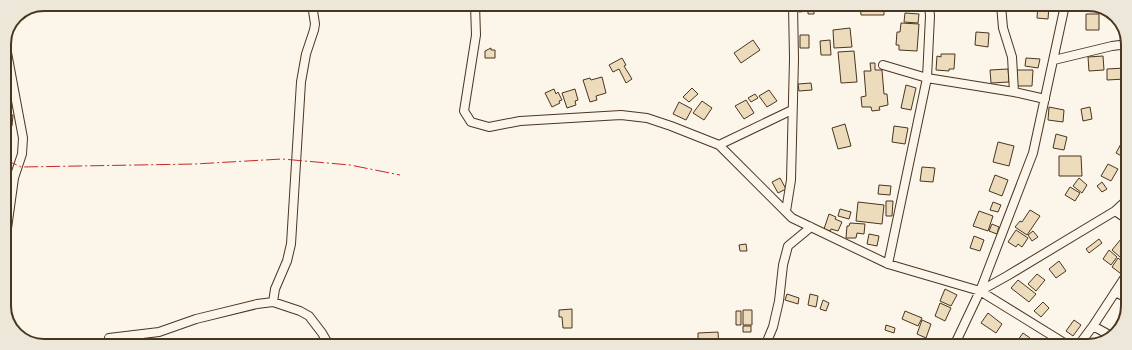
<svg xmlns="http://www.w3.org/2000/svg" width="1132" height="350" font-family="'Space Grotesk',sans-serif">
  <rect width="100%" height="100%" fill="#fbf6e9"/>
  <!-- building -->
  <path fill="#ecdcbc" stroke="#4a3520" d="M799,5h17v3h-2v6h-6v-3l-9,1z
    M860,5h24v10h-23z
    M1038,5l11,1 -1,13 -11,-1z
    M905,13l14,1 -1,9 -14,-1z
    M1086,14h13v16h-13z
    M901,23l18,1 -2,27 -18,-1v-5h-3l1,-13h3z
    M850,28l2,19 -18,1 -1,-18z
    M976,32l13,1 -1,14 -13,-2z
    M800,35h9v13h-9z
    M753,40l7,10 -19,13 -7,-10z
    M830,40l1,15h-10l-1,-14z
    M491,48v2h4v8h-10v-7z
    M854,51l3,31 -16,1 -3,-31z
    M941,54h14l-1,15h-5v2l-13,-1 1,-14 4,1z
    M1103,56l1,14 -15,1 -1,-14z
    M622,58l4,7 -2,1 8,13 -6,4 -7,-14 -6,3 -4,-7z
    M1026,58l14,1 -2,9 -13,-2z
    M870,63h5v7h7l2,24h3l1,11 -9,2 1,3 -8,1 -1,-4h-9l-1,-10 5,-1 -2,-25h7z
    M1125,68v11l-18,1v-11z
    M1008,69l1,13 -18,1 -1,-13z
    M1015,70h18l-1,16h-18z
    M602,77l4,16 -10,3 1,4 -7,2 -7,-22 7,-2 1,2z
    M811,83l1,7 -13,1 -1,-7z
    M906,85l10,3 -5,22 -10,-2z
    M692,88l6,6 -9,8 -6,-5z
    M554,89l2,5 2,-2 4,8 -3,1 1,2 -8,4 -7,-14z
    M575,89l3,11 -3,1 1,4 -9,3 -5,-15z
    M769,90l8,11 -10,6 -8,-11z
    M755,94l3,4 -7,4 -3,-4z
    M4,100h7l1,7 -8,1z
    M746,100l8,13 -10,6 -9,-13z
    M702,101l10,7 -8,12 -11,-7z
    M679,102l13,7 -6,11 -13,-6z
    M1049,107l15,3 -1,12 -15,-2z
    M1090,107l2,12 -9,2 -2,-12z
    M4,114l9,1 -1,11 -8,-1z
    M845,124l6,22 -13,3 -6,-21z
    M894,126l14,2 -3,16 -13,-2z
    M1056,134l11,3 -3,13 -11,-2z
    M1123,140l4,3v16l-11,-6z
    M998,142l16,4 -5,20 -16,-4z
    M1059,156h22l1,20h-23z
    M1108,164l10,5 -7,12 -10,-5z
    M922,167l13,1 -2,14 -13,-1z
    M995,175l13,5 -6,16 -13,-5z
    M780,178l6,11 -8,4 -6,-11z
    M1079,178l8,7 -5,8 -9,-7z
    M1102,182l5,7 -5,3 -5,-6z
    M879,185l12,1 -1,9 -12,-1z
    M1070,187l10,6 -5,8 -10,-6z
    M886,201h7l-1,15h-6z
    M858,202l26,3 -2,19 -26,-3z
    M993,202l8,3 -3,7 -8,-2z
    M840,209l11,3 -2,7 -11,-3z
    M1030,210l10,6 -13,19 -12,-8 5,-6 2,1z
    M979,211l14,5 -5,15 -15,-5z
    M829,214l7,3 -1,2 7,3 -4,9 -7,-2 -1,2 -6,-2z
    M850,223l15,1 -1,10 -7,-1 -1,5h-10l1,-12h2z
    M992,224l7,3 -2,7 -8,-3z
    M1016,230l12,8 -6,9 -4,-3 -2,3 -8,-5z
    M1033,231l5,6 -6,4 -4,-6z
    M869,234l10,2 -2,10 -10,-2z
    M974,236l10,4 -4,11 -10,-3z
    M1099,239l3,4 -13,10 -3,-4z
    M1121,239l6,5v6l-7,7 -8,-7z
    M746,244l1,7h-7l-1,-6z
    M1109,250l8,7 -6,8 -8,-6z
    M1118,258l8,6 -6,9 -8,-6z
    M1059,261l7,10 -10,7 -7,-9z
    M1037,274l8,6 -9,11 -8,-7z
    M1018,280l18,14 -7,8 -18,-14z
    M945,289l12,6 -6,11 -11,-5z
    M787,294l12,4 -1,6 -13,-4z
    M810,294l8,2 -2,11 -8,-2z
    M823,300l6,3 -3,8 -6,-2z
    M1043,302l6,6 -8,9 -7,-6z
    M940,303l11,5 -6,13 -10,-5z
    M572,309v19h-9l-1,-11h-3v-7z
    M743,310h9v15h-9z
    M736,311h5v14h-5z
    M905,311l17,7 -4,8 -16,-7z
    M988,313l14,11 -6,9 -15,-10z
    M922,320l9,4 -5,14 -9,-4z
    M1074,320l7,5 -8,11 -7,-5z
    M886,325l9,3 -1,5 -9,-3z
    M743,326h8v6h-8z
    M718,332l1,14 -21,-1v-12z
    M1023,333l7,5 -5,8h-8l-2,-2z"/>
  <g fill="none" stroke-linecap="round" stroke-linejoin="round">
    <!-- minor casing -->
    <g stroke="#4a3520" stroke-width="10">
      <path id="minor" d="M475,5l1,30 -12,76 7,11 18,5 31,-6 101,-6 26,3 24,8 48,19 73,73 96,46 92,27 89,55
        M1001,5l2,23 9,29 2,35
        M1054,60l58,-14 16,-2
        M883,65l44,13 87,14 31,7
        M719,145l73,-35
        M786,211l5,-31 3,-121 -1,-54
        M1115,211l12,8
        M4,250l10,-72 8,-24 1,-16 -18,-96
        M888,264l39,-186 3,-62 -1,-11
        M980,291l27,-15 108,-65 12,-11
        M1115,292l12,6
        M273,302l2,-13 12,-28 4,-17 10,-162 5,-28 8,-24 1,-6 -3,-20
        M1093,326l20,11
        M109,338l50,-6 37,-13 61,-15 16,-2 27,9 9,5 13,17 7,12
        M765,346l8,-19 6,-26 4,-36 5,-19 23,-19
        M954,346l26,-55 53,-138 32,-148
        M1078,346l15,-20 34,-52"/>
    </g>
    <!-- minor -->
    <use href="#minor" stroke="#fbf6e9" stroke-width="8"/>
    <!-- power -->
    <path stroke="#c62828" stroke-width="1" stroke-dasharray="14 3 2 3" stroke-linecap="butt" d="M4,159l17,8 174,-3 87,-5 68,6 50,10"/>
  </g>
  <!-- crop -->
  <path d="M0 0H1132V350H0ZM44 11H1088A33 33 0 0 1 1121 44V306A33 33 0 0 1 1088 339H44A33 33 0 0 1 11 306V44A33 33 0 0 1 44 11Z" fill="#ede7d9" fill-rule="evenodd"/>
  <path fill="none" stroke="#4a3520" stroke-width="2" d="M44 11H1088A33 33 0 0 1 1121 44V306A33 33 0 0 1 1088 339H44A33 33 0 0 1 11 306V44A33 33 0 0 1 44 11Z"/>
</svg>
